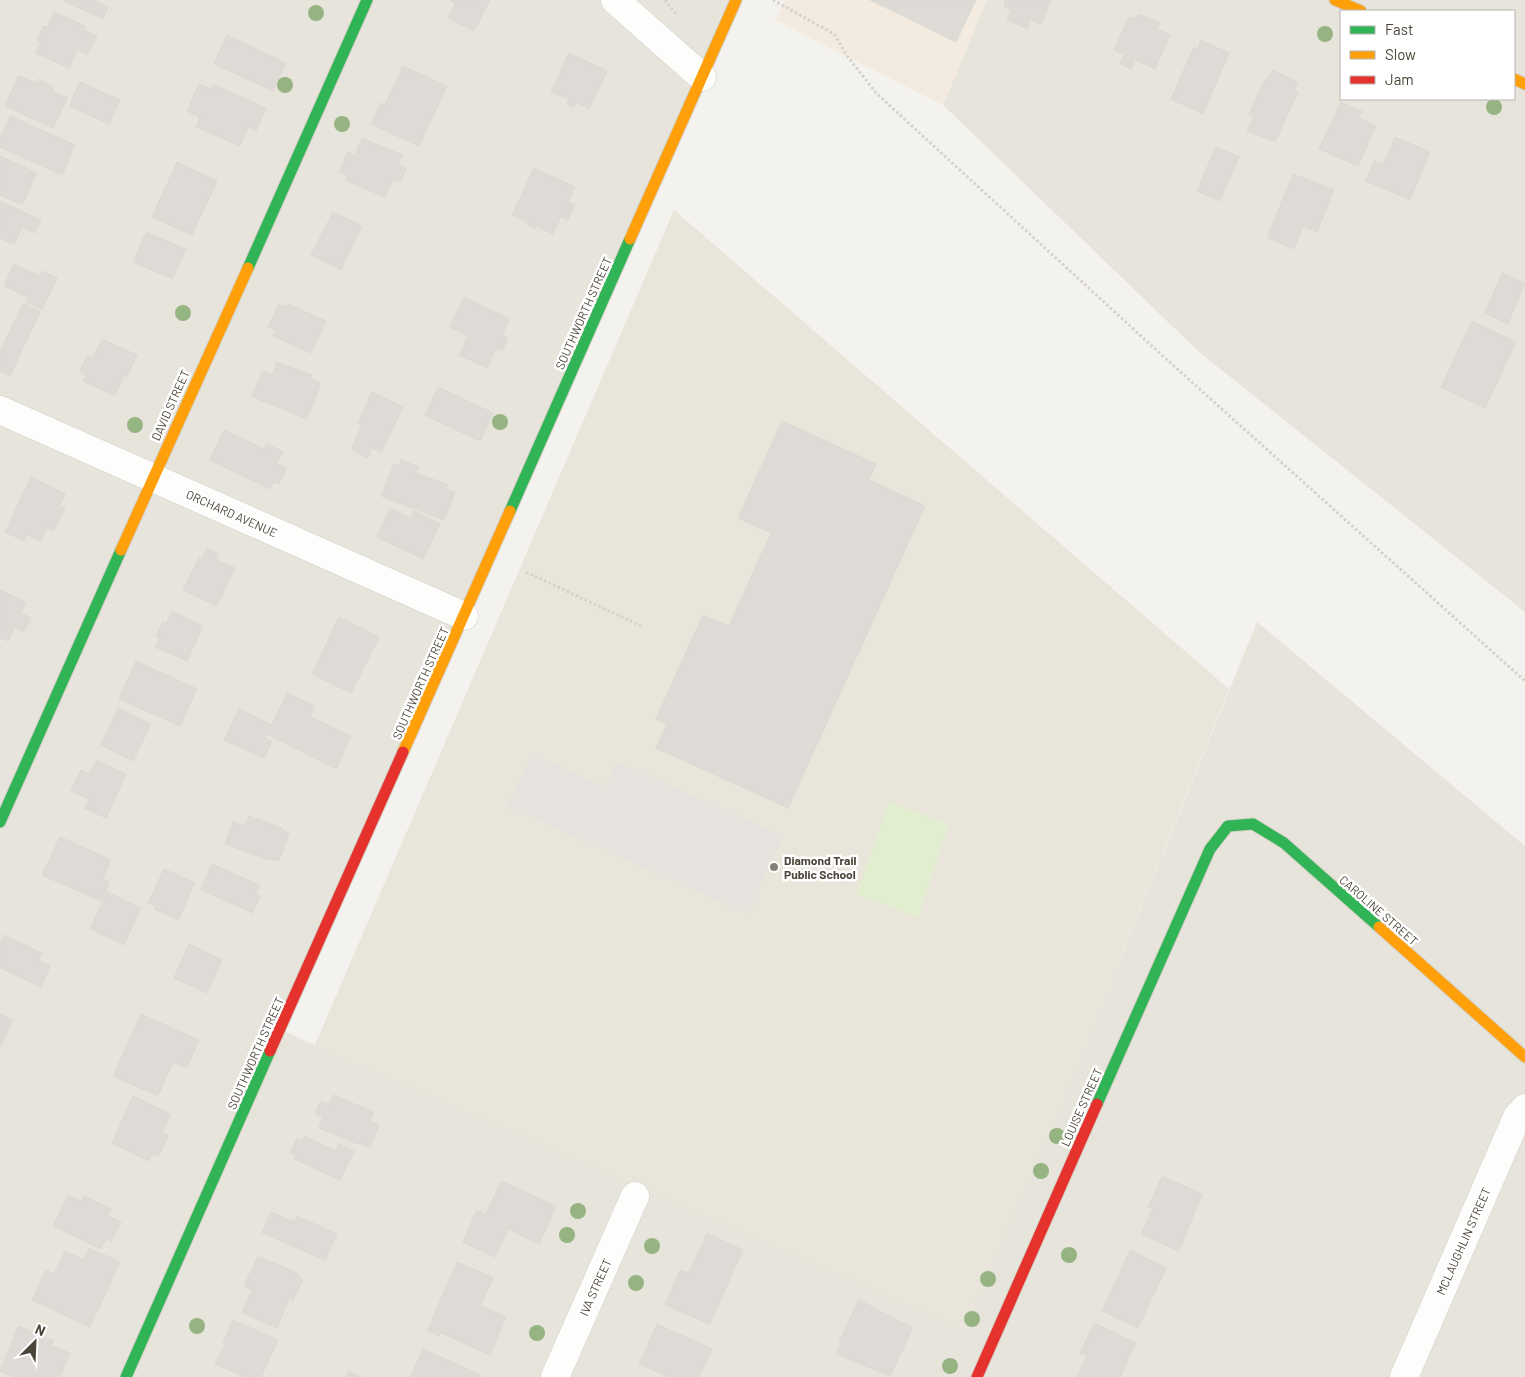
<svg xmlns="http://www.w3.org/2000/svg" width="1525" height="1377" font-family="Barlow,sans-serif">
  <rect width="100%" height="100%" fill="#f4f2ee"/>
  <!-- residential -->
  <path fill="#e7e4dc" fill-rule="evenodd" d="M0,0h736l-455,1030 683,299 110,-256 183,-451 268,224v531h-1525z
    M987,0h538v612l-326,-260 -256,-247zM1341,11h173v88h-173z"/>
  <!-- commercial -->
  <path fill="#f3ebdf" d="M785,0h202l-44,105 -168,-85z"/>
  <!-- education -->
  <path fill="#eae5da" d="M674,210l555,479 -155,384 -110,257 -649,-285z"/>
  <!-- green -->
  <path fill="#e1eecf" d="M889,802l60,22 -31,94 -62,-24z"/>
  <!-- parking -->
  <path fill="#e6e3df" d="M531,754l74,33 12,-25 166,74 -35,78 -240,-107z"/>
  <!-- building -->
  <path fill="#dedbd6" stroke="#dcd9d4" d="M62,0h32l14,7 -5,12z
    M450,0h40l-16,31 -26,-13 7,-14z
    M870,0h106l-20,42z
    M1006,0h45l-10,25 -11,-5 -3,9 -20,-9 4,-10 -7,-3z
    M54,12l31,14 -1,4 13,6 -10,19 -10,-5 -8,18 -33,-15 5,-12 -4,-1 6,-14 4,1z
    M1138,14l22,9 -3,6 13,6 -15,34 -20,-9 -4,9 -11,-5 4,-9 -10,-5 15,-33 6,2z
    M227,35l59,28 -13,28 -59,-27z
    M1201,40l28,13 -26,61 -32,-15 23,-52 3,2z
    M569,53l38,18 -18,38 -13,-7 -2,6 -7,-4 2,-5 -18,-7z
    M403,66l44,20 -28,60 -48,-22 10,-21 4,2z
    M1272,70l26,12 -4,9 4,1 -23,50 -28,-11 7,-15 -5,-2 16,-35 2,1z
    M18,76l19,7 1,-4 16,8 -2,4 16,7 -15,30 -48,-22z
    M80,82l40,18 -11,24 -40,-18z
    M199,84l12,5 2,-5 53,24 -10,23 -8,-4 -8,19 -44,-19 4,-10 -13,-6z
    M1341,102l21,9 -4,7 18,8 -18,40 -39,-17z
    M10,116l65,29 -13,30 -62,-28v-9z
    M1395,137l35,15 -20,48 -44,-19 8,-20 9,4z
    M362,138l40,17 -4,10 8,3 -5,14 -8,-3 -8,18 -40,-17 2,-4 -8,-4 9,-20 7,3z
    M1216,147l23,10 -19,44 -23,-10z
    M0,156l37,17 -15,32 -22,-10z
    M177,162l40,19 -25,54 -40,-18z
    M534,168l41,19 -7,15 7,3 -7,15 -7,-4 -8,18 -17,-8 -1,3 -8,-4 1,-3 -16,-7z
    M1293,174l41,16 -17,42 -14,-6 -9,23 -27,-11z
    M0,201l41,19 -6,13 -13,-6 -8,18 -14,-7z
    M333,212l29,14 -21,44 -30,-15z
    M146,232l40,17 -13,30 -40,-17z
    M14,264l26,12 2,-5 15,7 -15,32 -15,-8 2,-4 -25,-12z
    M1502,273l23,10 -17,41 -23,-11z
    M464,297l46,22 -8,16 6,3 -6,13 -6,-3 -9,20 -28,-13 9,-19 -18,-9z
    M23,303l17,9 -30,64 -10,-5v-19z
    M279,304l8,3 1,-3 38,17 -15,32 -38,-17 3,-5 -8,-4z
    M1472,321l44,21 -31,66 -44,-21z
    M102,339l35,16 -10,21 -3,-1 -9,21 -32,-15 3,-7 -6,-3 7,-15 6,2z
    M277,362l35,13 -2,3 11,5 -14,36 -55,-22 10,-26 10,4z
    M438,387l55,26 -13,28 -55,-26z
    M372,392l31,15 -22,45 -9,-4 -4,10 -17,-9 11,-24 -4,-2z
    M782,421l94,43 -7,16 56,26 -137,302 -132,-60 11,-24 -11,-5 47,-104 26,11 42,-93 -33,-15z
    M224,430l40,19 3,-5 16,8 -6,12 10,4 -8,16 -5,-2 -4,7 -60,-29z
    M401,460l18,7 -3,6 32,12 -2,4 9,4 -11,27 -63,-24 13,-32 4,2z
    M31,477l34,17 -5,11 5,3 -11,23 -7,-3 -6,13 -14,-6 -3,6 -19,-9z
    M390,508l20,10 4,-7 26,13 -17,35 -46,-22z
    M207,549l12,5 -3,6 19,8 -18,38 -34,-16 16,-32 3,1z
    M0,590l26,12 -5,11 10,5 -7,14 -9,-5 -7,14 -8,-3z
    M172,611l31,15 -16,35 -32,-14 5,-9 -4,-2 7,-14 3,2z
    M339,617l40,20 -28,56 -39,-19z
    M136,661l61,28 -17,37 -61,-27z
    M287,693l28,13 -5,11 41,19 -15,33 -69,-35 -2,4 7,3 -8,17 -40,-18 15,-31 33,16z
    M118,708l33,16 -18,37 -32,-16z
    M96,760l30,14 -20,44 -22,-10 5,-9 -18,-8 10,-21 8,4z
    M249,816l33,12v2l7,3 -10,28 -10,-3v2l-44,-16 8,-23 12,5z
    M60,837l51,23 -8,19 7,3 -9,19 -59,-26z
    M212,864l48,21 -4,9 4,2 -7,17 -52,-23z
    M164,869l31,14 -17,37 -24,-11 1,-3 -7,-3z
    M107,892l34,16 -17,37 -34,-16z
    M4,935l38,18 -3,7 11,6 -9,21 -41,-19v-27z
    M189,944l33,16 -15,33 -33,-15z
    M0,1014l13,6 -13,28z
    M141,1014l58,26 -12,28 -14,-6 -15,34 -45,-20z
    M333,1095l41,17 -4,9 9,4 -9,22 -11,-4 -1,1 -39,-16 4,-10 -8,-4 6,-13 8,3z
    M133,1096l37,18 -8,19 6,3 -10,21 -6,-3 -3,7 -37,-18z
    M304,1136l32,15 3,-7 15,7 -14,29 -46,-21 2,-3 -6,-3 7,-15 6,2z
    M1162,1176l40,18 -23,57 -38,-17 12,-25 -5,-2z
    M501,1181l55,25 -17,38 -31,-15 -13,28 -32,-15 14,-32 9,4z
    M68,1195l13,6 3,-5 27,13 -3,7 13,6 -10,20 -5,-4 -5,11 -48,-23z
    M271,1212l24,10 2,-6 40,18 -12,26 -63,-27z
    M707,1233l36,17 -33,74 -45,-19 15,-35 9,3z
    M89,1248l31,14 -30,65 -58,-27 14,-30 8,4 11,-23 19,9z
    M1130,1250l36,18 -28,60 -36,-17z
    M258,1256l41,18 -1,3 5,2 -10,22 -4,-2 -12,29 -35,-15 10,-23 -8,-4z
    M457,1262l36,15 -12,29 25,11 -16,38 -49,-22 -2,3 -12,-5z
    M859,1300l54,28 -23,48 -54,-22 6,-11 -3,-1z
    M233,1320l45,20 -17,37h-17l-29,-13 11,-20 -3,-1z
    M1094,1323l42,20 -16,34h-43l10,-21 -7,-3z
    M657,1324l55,25 -13,28h-31l-29,-13z
    M18,1326l36,15 -3,5 19,7 -10,24h-46l-14,-6z
    M423,1349l58,26 -1,2h-70z
    M349,1371l12,6h-15z"/>
  <g fill="none" stroke-linecap="round" stroke-linejoin="round">
    <!-- street casing -->
    <g stroke="#d2d0cb" stroke-width="29">
      <path id="street" d="M615,0l87,77
        M0,410l464,206
        M555,1377l80,-181
        M1404,1377l113,-260 8,-9"/>
    </g>
    <!-- fast casing -->
    <g stroke="#d3cfc5" stroke-width="13">
      <path id="fast" d="M248,268l119,-268
        M510,511l120,-272
        M0,822l121,-272
        M1097,1104l113,-255 18,-23 25,-2 31,19 95,84
        M126,1377l144,-326"/>
    </g>
    <!-- slow casing -->
    <g stroke="#d3cfc5" stroke-width="13">
      <path id="slow" d="M1335,0l26,11
        M1514,79l11,5
        M630,239l106,-239
        M121,550l127,-282
        M403,752l107,-241
        M1379,927l146,130"/>
    </g>
    <!-- jam casing -->
    <g stroke="#d3cfc5" stroke-width="13">
      <path id="jam" d="M270,1051l133,-299
        M977,1377l120,-273"/>
    </g>
    <!-- path -->
    <path stroke="#d3d2cc" stroke-width="3" stroke-dasharray="2.5 2.5" stroke-linecap="butt" d="M665,0l12,15
      M773,0l61,34 14,23 29,37 288,264 360,323
      M526,572l115,54"/>
    <!-- street -->
    <use href="#street" stroke="#fdfdfc" stroke-width="28"/>
    <!-- fast -->
    <use href="#fast" stroke="#30b455" stroke-width="11"/>
    <!-- slow -->
    <use href="#slow" stroke="#ff9f0a" stroke-width="11"/>
    <!-- jam -->
    <use href="#jam" stroke="#e5322d" stroke-width="11"/>
  </g>
  <!-- trees -->
  <g fill="#96b382">
    <circle cx="316" cy="13" r="8"/>
    <circle cx="1325" cy="34" r="8"/>
    <circle cx="285" cy="85" r="8"/>
    <circle cx="1494" cy="107" r="8"/>
    <circle cx="342" cy="124" r="8"/>
    <circle cx="183" cy="313" r="8"/>
    <circle cx="500" cy="422" r="8"/>
    <circle cx="135" cy="425" r="8"/>
    <circle cx="1057" cy="1136" r="8"/>
    <circle cx="1041" cy="1171" r="8"/>
    <circle cx="578" cy="1211" r="8"/>
    <circle cx="567" cy="1235" r="8"/>
    <circle cx="652" cy="1246" r="8"/>
    <circle cx="1069" cy="1255" r="8"/>
    <circle cx="988" cy="1279" r="8"/>
    <circle cx="636" cy="1283" r="8"/>
    <circle cx="972" cy="1319" r="8"/>
    <circle cx="197" cy="1326" r="8"/>
    <circle cx="537" cy="1333" r="8"/>
    <circle cx="950" cy="1366" r="8"/>
  </g>
  <!-- markers -->
  <circle fill="#868178" stroke="#fff" stroke-width="2" cx="774" cy="867" r="5"/>
  <g text-anchor="middle" dominant-baseline="central" stroke-width="5" stroke-linejoin="round" paint-order="stroke">
    <!-- street labels -->
    <g font-size="12" fill="#4b4439" stroke="#fff">
      <text transform="translate(583 313) rotate(-66)">SOUTHWORTH STREET</text>
      <text transform="translate(170 405) rotate(-66)">DAVID STREET</text>
      <text transform="translate(232 513) rotate(24)">ORCHARD AVENUE</text>
      <text transform="translate(420 683) rotate(-66)">SOUTHWORTH STREET</text>
      <text transform="translate(1379 910) rotate(41)">CAROLINE STREET</text>
      <text transform="translate(255 1053) rotate(-66)">SOUTHWORTH STREET</text>
      <text transform="translate(1081 1107) rotate(-66)">LOUISE STREET</text>
      <text transform="translate(1463 1241) rotate(-66)">MCLAUGHLIN STREET</text>
      <text transform="translate(595 1287) rotate(-66)">IVA STREET</text>
    </g>
    <!-- poi labels -->
    <g font-size="12" font-weight="bold" fill="#4b4439" stroke="#fff" text-anchor="start">
      <text x="784" y="860">Diamond Trail<tspan x="784" dy="14">Public School</tspan></text>
    </g>
  </g>
  <!-- legend -->
  <rect x="1340" y="10" width="175" height="90" fill="#ffffff" stroke="#b7b4b0"/>
  <rect x="1350" y="26" width="25" height="8" fill="#30b455" stroke="#b7b4b0"/>
  <text x="1385" y="35" font-size="15" fill="#4b4439">Fast</text>
  <rect x="1350" y="51" width="25" height="8" fill="#ff9f0a" stroke="#b7b4b0"/>
  <text x="1385" y="60" font-size="15" fill="#4b4439">Slow</text>
  <rect x="1350" y="76" width="25" height="8" fill="#e5322d" stroke="#b7b4b0"/>
  <text x="1385" y="85" font-size="15" fill="#4b4439">Jam</text>
  <!-- north arrow -->
  <g transform="translate(35 1342) rotate(24)" stroke="#ffffff" stroke-width="4" paint-order="stroke">
  <path d="M0-4L9 19L0 12L-9 19Z" fill="#4b4439"/>
  <text y="-8" font-size="14" font-weight="bold" text-anchor="middle" fill="#4b4439">N</text>
  </g>
</svg>
